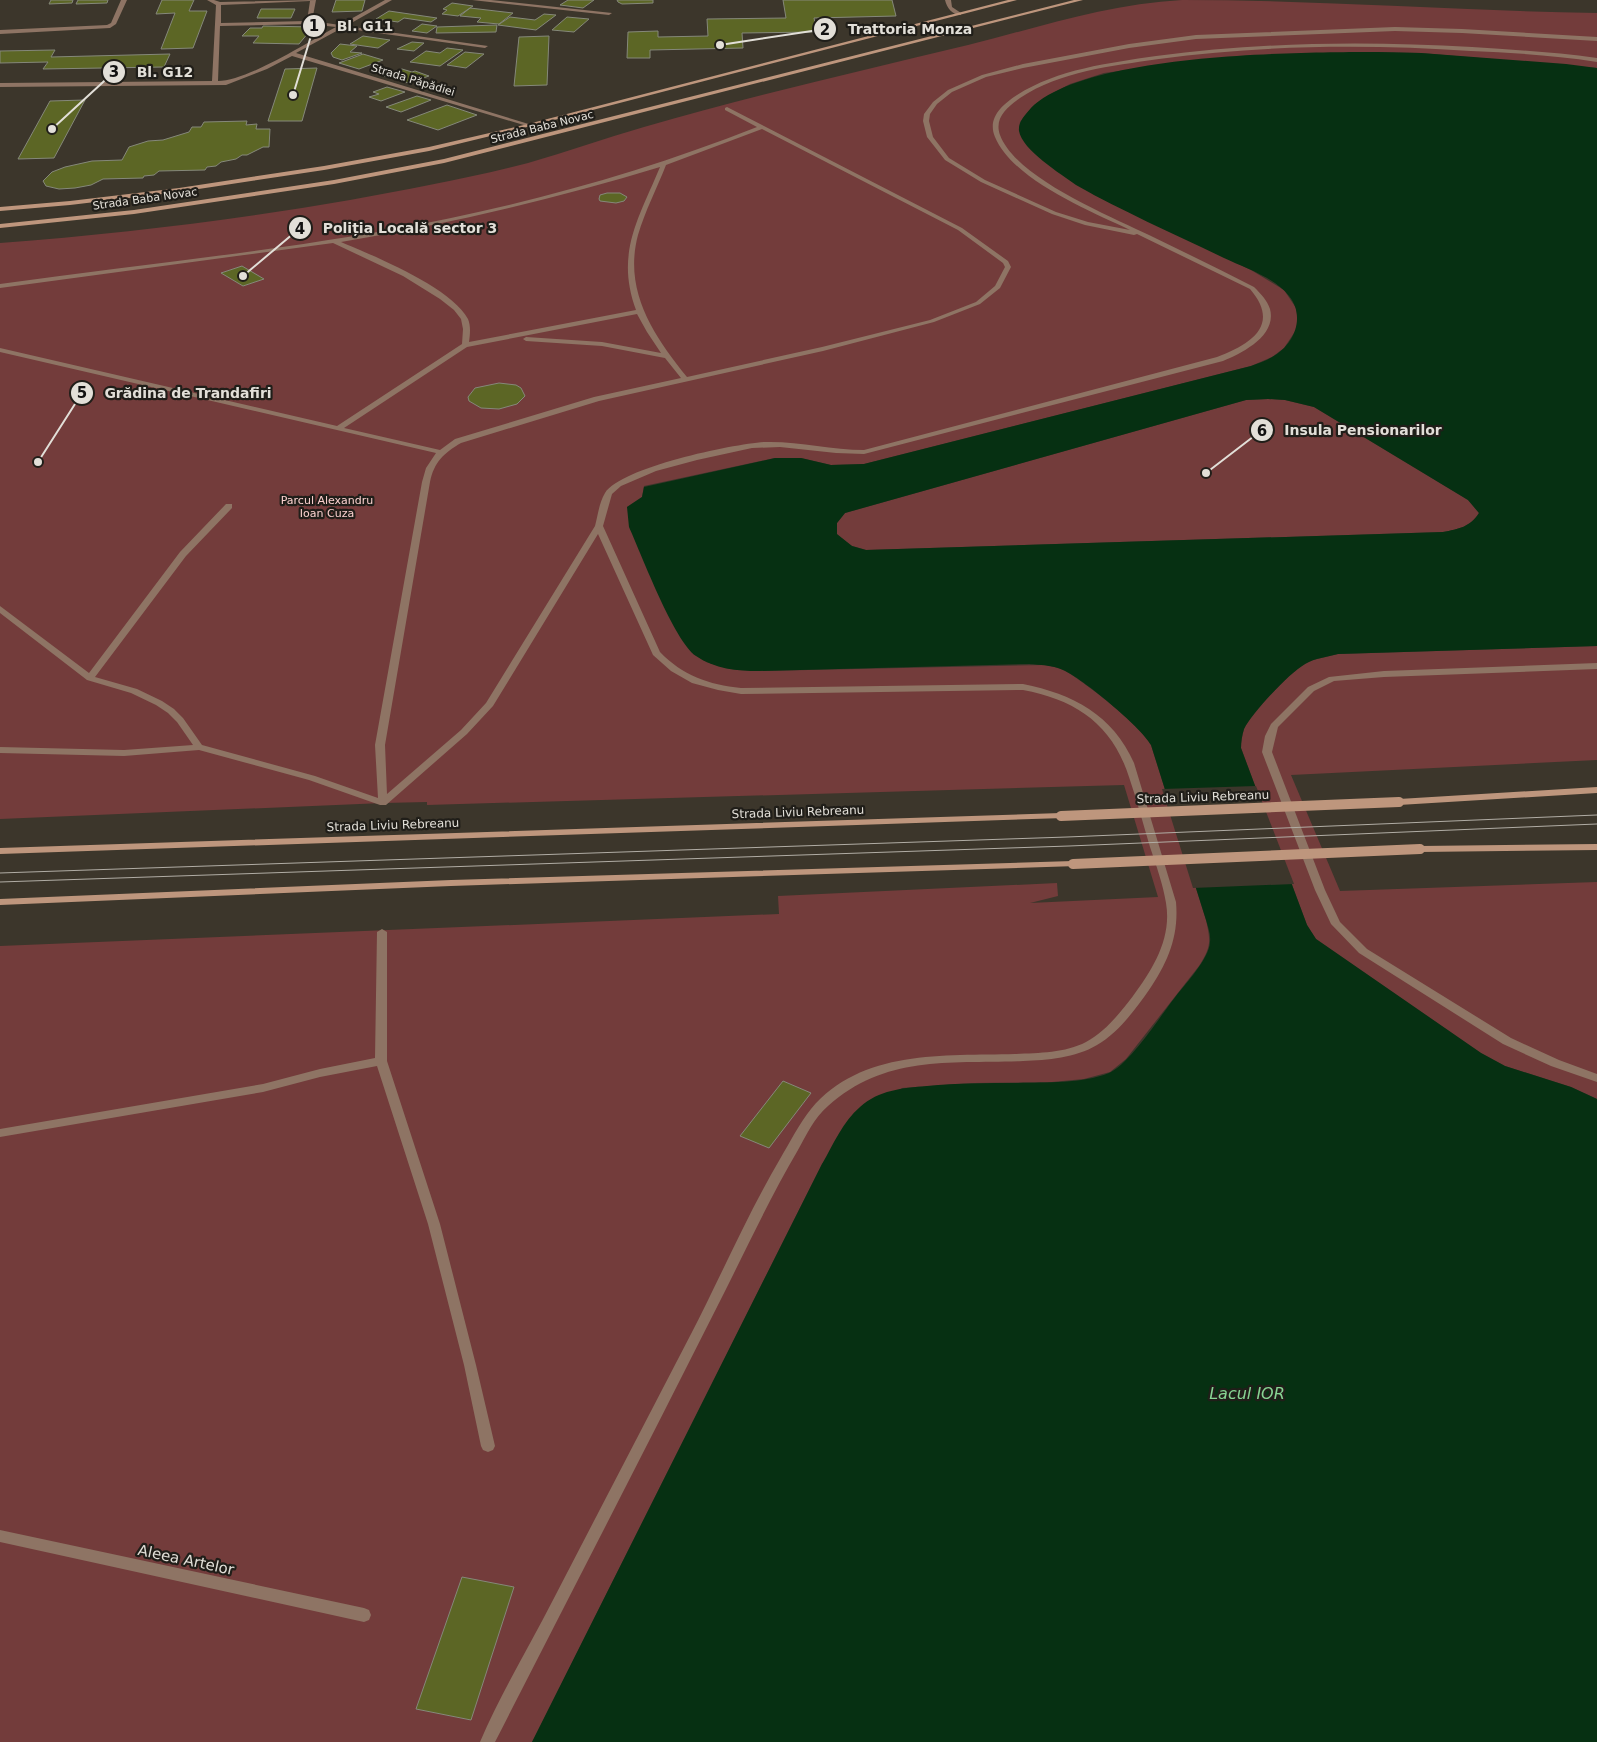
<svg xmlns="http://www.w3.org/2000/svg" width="1597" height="1742" font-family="'DejaVu Sans',sans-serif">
  <rect width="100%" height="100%" fill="#3c362b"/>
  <!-- green -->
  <path fill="#733c3b" d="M1182,0c138,0 277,11 415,13v55l-176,-15 -44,-1 -89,2 -93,7 -91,12 -34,11 -21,11 -16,11 -13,16 -1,8 75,65 157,75 33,20 12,18 2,12 -2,10 -12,18 -12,9 -21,9 -387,98 -33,1 -30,-7h-26l-131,28 -2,11 -15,10 79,155 24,7 29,2 286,-6c7,1 15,3 22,7 20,12 73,53 84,73l55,175c5,22 5,27 -7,46l-73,93 -16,13 -26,7 -32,3 -79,1 -71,5 -80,76 -290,578h-532v-796l779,-32 -1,-18 279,-13 1,13 -28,7 128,-6 -34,-112 -697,20v-3l-44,1 -383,16v-576c117,-9 234,-23 350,-43 60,-11 120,-22 178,-37 39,-11 77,-25 116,-36 107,-31 216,-56 324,-82 72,-18 140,-41 214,-45z
    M1268,399l17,1 29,7 154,93 11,13c-9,14 -20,16 -36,19l-577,18 -14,-4 -15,-11v-12l8,-10 401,-113z
    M1597,646v114l-306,15 49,116 257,-9v217l-26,-12 -66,-21 -24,-13 -165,-114 -9,-14 -66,-177c0,-6 1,-12 3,-19 8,-16 45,-56 61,-65 10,-6 22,-7 33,-10z"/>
  <!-- water -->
  <path fill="#063012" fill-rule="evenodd" d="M1377,52l44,1 145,11 31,4v578l-259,8c-11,3 -23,4 -33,10 -16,9 -53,49 -61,65 -2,6 -3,13 -3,19l66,177 9,14 165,114 24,13 66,21 26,12v643h-1065l290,-578c11,-19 21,-43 38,-57 19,-17 42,-19 67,-21 30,-3 61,-3 91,-3 29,-1 63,1 91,-10 21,-9 52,-58 67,-77 10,-13 33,-37 34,-54 1,-7 -2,-15 -4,-22l-55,-175c-10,-18 -69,-67 -88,-75 -11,-5 -23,-5 -34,-6l-270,7c-22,0 -44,-2 -63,-15 -22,-15 -54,-100 -67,-129l-2,-20 15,-10 2,-10 131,-29h26l30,7 33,-1 387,-98c7,-3 15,-5 21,-9 22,-12 34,-40 17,-61 -15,-19 -44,-28 -65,-38 -50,-24 -100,-46 -148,-73 -15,-11 -54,-35 -57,-54 -1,-9 6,-16 12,-23 55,-55 268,-56 346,-56zM1268,399l17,1 29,7 154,93 11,13c-9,14 -20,16 -36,19l-577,18 -14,-4 -15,-12v-11l8,-10 401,-113z"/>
  <!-- pier -->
  <path fill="#3c362b" d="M1256,786l38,98 -101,4 -31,-99z"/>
  <!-- building -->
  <path fill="#5c6625" stroke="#85887a" d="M51,0h22l-1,3 -23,1z
    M78,0h30l-1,3 -31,1z
    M162,0h32l-5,11h18l-14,37 -32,1 14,-36 -19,1z
    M336,0h29l-3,11 -30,1z
    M568,0h26l-11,8 -23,-3z
    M617,0h36v3l-31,1 -4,-2z
    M783,0h109l4,16 -82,2 3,14 -75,1 1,15 -93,2v8h-23l1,-26 30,-1v6l50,-1 -1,-17 79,-1z
    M452,3l21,3 -15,10 -16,-2 5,-4 -4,-1z
    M470,8l43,5 -14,11 -22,-2 4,-4 -21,-2z
    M261,9h34l-4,9h-34z
    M389,11l48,7 -6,4 -27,-4 -6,4 -22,-3z
    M544,14l12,1 -20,15 -38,-5 12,-8 25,3z
    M567,17l22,2 -15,13 -22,-2z
    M422,24l15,2 -10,7 -15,-2z
    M497,25l-1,7 -60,1 1,-6z
    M263,26l50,1 -14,17 -46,-1 6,-7h-17l8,-8h12z
    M363,36l27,4 -12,8 -28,-4z
    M549,36l-2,49 -33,1 5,-49z
    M412,42l12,1 -10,8 -17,-2z
    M340,44l17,2 -7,6 12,1 -20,7 -9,-3 -2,-4z
    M447,48l16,2 -23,16 -30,-4 16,-11 14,2z
    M55,50l-4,7 119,-3 -6,13 -121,2 5,-7 -48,1v-12z
    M465,52l19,2 -18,14 -19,-3z
    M363,54l20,6 -24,9 -20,-6z
    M317,68l-15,53h-34l17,-52z
    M402,69l10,3 3,-1 14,5 -20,7 -25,-7z
    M387,87l18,5 -24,9 -12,-4 10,-3 -6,-2z
    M417,96l14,4 -30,12 -15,-5z
    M85,100l-31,58 -36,1 32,-58z
    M447,105l30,10 -39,15 -31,-10z
    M247,121l-1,4 11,-1 -1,5h14l-1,18h-6l-16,8h-5l-6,4 -15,3 -5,4 -9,1 -2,3 -46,1 -5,4 -10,1 -1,2 -40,1 -12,6 -16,3 -16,1 -13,-3 -3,-5 9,-9 13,-5 27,-6 30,-1 7,-13 19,-6 15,-1 26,-8 3,-5h9l3,-5z
    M607,193h13l7,4 -3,4 -8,2 -16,-2 -1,-2 1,-4z
    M242,266l22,13 -21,7 -22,-13z
    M499,383l17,2 5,3 4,8 -8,8 -18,5 -18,-1 -12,-7 -1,-4 7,-9z
    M783,1081l28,12 -42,55 -29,-12z
    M462,1577l52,10 -43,133 -55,-11z"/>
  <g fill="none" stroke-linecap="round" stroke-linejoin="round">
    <!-- street -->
    <path fill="#8e7464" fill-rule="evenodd" d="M121,0h6l-11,24 -6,4 -110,6v-4l107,-5 4,-2z
      M207,0h7l6,2 96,-2 -4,21 28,4 45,-25h7l-46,26 142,20 -3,2 -143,-20 -46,25 236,72 -5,1 -235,-70 -25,13 -41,16 -226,2v-4l212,-2 4,-76zM310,1l-3,20 -86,2v-18zM309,24l27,3c-28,15 -89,54 -118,54l2,-55z
      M472,0h19l121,13 -3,2z
      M945,0h6l1,7 9,6v2c-9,0 -14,-7 -16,-15z
      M1395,27l67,2 135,8v4l-135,-8 -67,-2 -199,8 -67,9 -106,20 -37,9 -34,15 -15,12 -7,10 -1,7 4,16 16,21 36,22 71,32 32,10 42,8c-40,-19 -117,-50 -135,-93 -8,-19 7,-32 22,-42 41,-26 92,-32 139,-39 105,-14 210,-15 316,-9 42,3 83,5 125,11v4c-42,-7 -84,-9 -126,-11 -104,-7 -209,-6 -312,8 -48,7 -98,12 -139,39 -13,9 -26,20 -20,37 16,43 110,81 149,100 35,17 70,34 105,52 7,7 13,13 16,22 7,27 -28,44 -47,52l-359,93 -28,-1 -56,-6 -28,1 -55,12 -41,11 -35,15 -9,8 -9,32 57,126c22,23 49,33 81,36l282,-4c50,10 90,31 111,79l42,139c3,34 -8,60 -27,88 -14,20 -31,43 -52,55 -22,13 -49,15 -74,16 -72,3 -137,-7 -195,45 -14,12 -21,28 -30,44 -30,51 -54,104 -81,157 -73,145 -148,290 -222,435h-15c21,-49 49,-95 73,-142 46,-89 92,-177 138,-266 30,-58 56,-119 89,-175 10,-17 19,-35 31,-50 50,-60 133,-53 204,-55 23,-1 50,-1 71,-12 19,-10 34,-29 47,-46 20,-27 39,-58 33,-93 -3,-19 -10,-38 -16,-56 -7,-23 -13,-47 -21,-70 -17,-53 -53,-77 -106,-87l-282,4 -23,-4 -26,-7 -21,-12 -18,-16 -55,-121 -105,172 -26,28 -81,71h-6l-71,-25 -110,-30 -75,6 -124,-3v-6l124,3 69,-5 -16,-23 -9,-9 -12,-8 -25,-12 -44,-13 -87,-67v-7l89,67 91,-121 46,-48h6v4l-46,48 -91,121 42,12 25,12 12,8 9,9 19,27 113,31 63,22 -3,-53 47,-263 4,-14 10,-15 -436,-101v-4l337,78 125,-82 1,-15 -2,-10 -7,-9 -14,-11 -37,-23 -70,-33 -333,45v-4c150,-21 302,-35 451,-66 105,-22 207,-52 306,-91l-32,-17v-2l2,-1 235,121 46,33 3,6 -11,21 -20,16 -46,18 -111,29 -224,50 -138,42c-17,10 -27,19 -31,39l-45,263 2,49 74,-64 25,-27 109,-177c3,-11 4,-23 10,-33 17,-26 128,-49 160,-51 33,-1 66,8 99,8l353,-93c34,-13 64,-32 33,-68l-113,-55 -3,1 -49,-10 -33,-11 -71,-32 -36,-22 -18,-23 -4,-16 1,-7 9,-12 15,-12 34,-15 41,-11 106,-20 67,-9zM762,129l196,101 45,33 2,4 -10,19 -19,16 -46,18 -108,27 -135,30c-33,-41 -64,-86 -49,-142 7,-24 19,-47 28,-70zM660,167c-21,51 -45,86 -24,143l-167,32c1,-7 2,-16 -1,-23 -17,-32 -94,-63 -127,-77 108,-18 214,-43 319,-75zM637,314l10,18 14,21 -59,-11 -76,-5 -3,2 3,2 76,5 63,12 16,20 -87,19 -139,42 -15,11 -96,-22 123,-81z
      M1597,663v6l-213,8 -50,4 -20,10 -36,36 -6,25 53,138 15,32 27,27 144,89 48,22 38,14v8l-46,-16 -48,-22 -144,-91 -28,-29 -16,-34 -53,-138 3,-16 6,-12 37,-37 21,-10 55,-6z
      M382,929l5,3v129l53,163 36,141 19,81 -2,4 -5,2 -5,-2 -2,-4 -17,-81 -36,-141 -51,-158 -57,11 -57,15 -263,45v-8l263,-45 57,-15 55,-11 2,-126z
      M0,1530l364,78 5,2 2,5 -2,5 -5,2 -364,-80z"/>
    <!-- secondary -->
    <path fill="#be967d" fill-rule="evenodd" d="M1008,0h9l-486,126 -102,25 -105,19 -145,22 -109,13 -70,6v-4l70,-6 109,-13 145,-22 105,-19 99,-23z
      M1074,0h9l-639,163 -110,21 -200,30 -134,14v-4l134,-14 200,-30 110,-21z
      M1597,787v6l-198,12 -5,-3 5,-3z
      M1061,813l5,3 -2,2 -1064,36v-6z
      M1597,844v6l-177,2 -5,-3 5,-3z
      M1073,861l4,1 1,2 -1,2 -626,20 -451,19v-6l451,-19z"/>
    <!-- tram -->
    <path stroke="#b1ada5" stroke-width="1" d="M0,873l1067,-36 530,-22
      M0,882l1069,-36 528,-22"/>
    <!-- secondary-bridge -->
    <path stroke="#be967d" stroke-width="10" d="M1061,816l338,-14
      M1073,864l347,-15"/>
  </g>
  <g text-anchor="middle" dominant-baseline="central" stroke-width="4.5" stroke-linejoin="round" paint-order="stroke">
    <!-- far-street labels -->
    <g font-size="11" fill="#e2dfd8" stroke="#201e19">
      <text transform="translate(413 80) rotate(17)">Strada Păpădiei</text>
      <text transform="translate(542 127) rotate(-14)">Strada Baba Novac</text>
      <text transform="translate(145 199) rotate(-8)">Strada Baba Novac</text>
    </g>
    <!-- far-park labels -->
    <g font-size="11" fill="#fbd1cf" stroke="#201e19">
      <text x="327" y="500">Parcul Alexandru<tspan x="327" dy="13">Ioan Cuza</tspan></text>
    </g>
    <!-- street labels -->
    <g font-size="12" fill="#e2dfd8" stroke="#201e19">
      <text transform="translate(1203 797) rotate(-2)">Strada Liviu Rebreanu</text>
      <text transform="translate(798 812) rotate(-2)">Strada Liviu Rebreanu</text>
      <text transform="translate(393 825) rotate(-2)">Strada Liviu Rebreanu</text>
    </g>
    <!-- near-street labels -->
    <g font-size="15" fill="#e2dfd8" stroke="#201e19">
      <text transform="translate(186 1560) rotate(12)">Aleea Artelor</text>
    </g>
    <!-- near-water labels -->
    <g font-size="16" font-style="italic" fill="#87d493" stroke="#201e19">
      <text x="1247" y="1393">Lacul IOR</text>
    </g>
  </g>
  <!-- callouts -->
  <path fill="none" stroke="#e2dfd8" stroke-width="2" d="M293 95L314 26M720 45L825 29M52 129L114 72M243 276L300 228M38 462L82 393M1206 473L1262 430"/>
  <g fill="#e2dfd8" stroke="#201e19" stroke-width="2">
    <circle cx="293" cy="95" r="5"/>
    <circle cx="720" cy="45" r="5"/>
    <circle cx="52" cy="129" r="5"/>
    <circle cx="243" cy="276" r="5"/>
    <circle cx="38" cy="462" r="5"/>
    <circle cx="1206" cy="473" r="5"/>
    <circle cx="314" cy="26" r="12"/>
    <circle cx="825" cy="29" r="12"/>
    <circle cx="114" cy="72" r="12"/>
    <circle cx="300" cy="228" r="12"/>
    <circle cx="82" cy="393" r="12"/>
    <circle cx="1262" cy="430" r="12"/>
  </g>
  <g font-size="15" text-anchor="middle" font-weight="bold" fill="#111">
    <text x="314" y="31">1</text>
    <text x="825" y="35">2</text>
    <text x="114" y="77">3</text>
    <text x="300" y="234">4</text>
    <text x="82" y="398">5</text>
    <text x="1262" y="436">6</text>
  </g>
  <g font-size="14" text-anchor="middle" font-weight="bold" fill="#e2dfd8" stroke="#201e19" stroke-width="4.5" stroke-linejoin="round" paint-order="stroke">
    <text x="365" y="31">Bl. G11</text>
    <text x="910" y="34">Trattoria Monza</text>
    <text x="165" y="77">Bl. G12</text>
    <text x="410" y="233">Poliția Locală sector 3</text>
    <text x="188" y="398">Grădina de Trandafiri</text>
    <text x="1363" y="435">Insula Pensionarilor</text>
  </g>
</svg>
